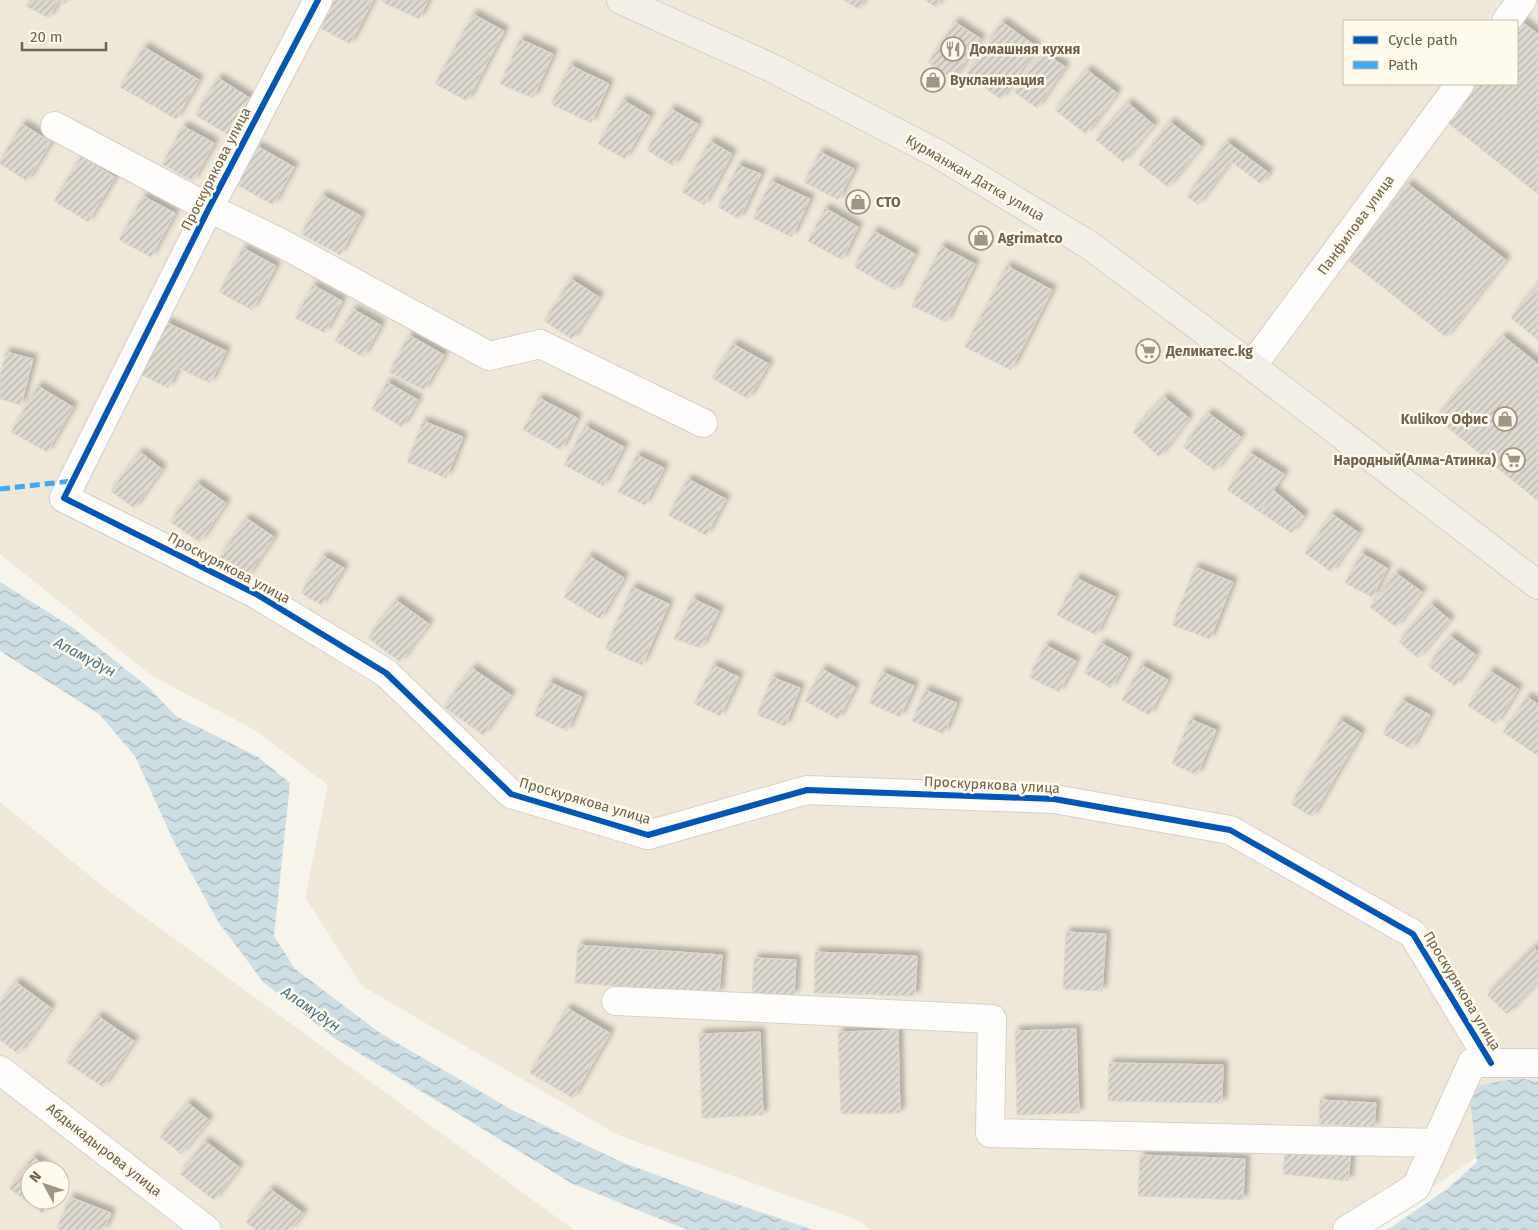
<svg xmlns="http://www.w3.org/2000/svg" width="1538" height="1230" font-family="'Fira Sans',sans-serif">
  <defs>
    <pattern id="water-waves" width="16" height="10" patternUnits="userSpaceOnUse" patternTransform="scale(1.25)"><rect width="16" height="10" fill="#cddee5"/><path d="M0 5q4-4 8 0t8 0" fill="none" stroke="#abb7bc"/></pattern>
    <pattern id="building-hatch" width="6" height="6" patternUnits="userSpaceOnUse" patternTransform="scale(1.25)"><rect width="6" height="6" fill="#dfdad1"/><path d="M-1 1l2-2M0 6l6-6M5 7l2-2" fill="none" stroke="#b9b4ac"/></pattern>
    <filter id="shadow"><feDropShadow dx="4.5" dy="-4.5" stdDeviation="2.5" flood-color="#0004"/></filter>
  </defs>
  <rect width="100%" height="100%" fill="#f6f4eb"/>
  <!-- residential -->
  <path fill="#efe8d9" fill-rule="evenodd" d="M0,0h1538v1116l-169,114h-497l-15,-10 -239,-85 -256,-149 -57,-89 23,-112 -75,-56 -101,-53 -152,-122zM1344,21h173v63h-173z
    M0,802l106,87 468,341h-574zM30,1170h30v30h-30z"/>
  <!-- water -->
  <path fill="url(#water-waves)" d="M0,582l72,45 75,59 29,30 82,41 32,26 -16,153 21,33 85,64 132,77 107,51 94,35 101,34h-125l-17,-6 -101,-41 -237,-145 -71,-56 -44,-59 -45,-81 -39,-86 -36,-42 -99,-63z
    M1518,1078l20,4v148h-151l59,-40 31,-28 -7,-64 11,-13z"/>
  <!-- building -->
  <path fill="url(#building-hatch)" stroke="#ded8cd" filter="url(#shadow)" d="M30,0h37l-2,4 -7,-3 -9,17 -23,-12z
    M334,0h39l-23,44 -30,-16z
    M382,0h46l-9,19 -37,-17z
    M843,0h21l-5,9z
    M925,0h15l-4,7z
    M473,14l31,17 -37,70 -32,-17z
    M1521,21l17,13v160l-95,-75 29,-35h45v-57z
    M955,22l26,17 -28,40 -25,-16z
    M1002,22l35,25 -36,52 -35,-24z
    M520,39l33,15 -20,44 -33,-14z
    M144,47l55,33 -23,39 -56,-32z
    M1043,51l22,16 -28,41 -23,-16z
    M570,65l39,19 -18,39 -40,-19z
    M1087,70l30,23 -31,41 -31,-24z
    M218,78l35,22 -23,36 -35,-21z
    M623,100l27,16 -25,43 -27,-15z
    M1128,103l26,22 -31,37 -27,-22z
    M671,109l27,15 -25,42 -26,-16z
    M1170,122l31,24 -33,41 -30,-23z
    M22,124l29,18 -24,39 -27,-17v-3z
    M183,126l31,17 -21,38 -31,-17z
    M710,141l22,13 -28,51 -22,-13z
    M1227,142l42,31 -8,11 -31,-23 -32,44 -11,-9z
    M257,146l37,21 -21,38 -37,-21z
    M820,152l34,17 -16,31 -34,-18z
    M81,157l34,20 -27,45 -34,-21z
    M738,165l23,9 -22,45 -21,-12z
    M771,181l39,18 -18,38 -39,-19z
    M1408,184l98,76 -60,77 -98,-77z
    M322,195l39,21 -21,39 -39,-21z
    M143,196l32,17 -24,44 -32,-17z
    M825,208l33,19 -16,33 -34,-19z
    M874,231l41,23 -20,36 -41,-23z
    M941,246l34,18 -29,58 -34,-16z
    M243,248l33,18 -24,44 -33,-18z
    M1007,266l45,24 -41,80 -46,-23z
    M571,279l28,18 -27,42 -28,-18z
    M1538,284v56l-27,-22z
    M313,285l29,16 -17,32 -30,-15z
    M353,309l28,16 -18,32 -28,-16z
    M166,322l60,29 -16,32 -32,-15 -10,20 -28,-14z
    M409,335l35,20 -20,35 -35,-18z
    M1503,336l35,28v137l-102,-83z
    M733,344l36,20 -21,35 -36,-21z
    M6,352l27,7 -12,46 -21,-6v-22z
    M387,382l31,18 -16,27 -30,-18z
    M38,386l35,21 -26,45 -36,-20z
    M1164,397l25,21 -30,39 -26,-25z
    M539,398l38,20 -16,32 -38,-20z
    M1208,413l33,24 -26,34 -32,-24z
    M423,421l40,16 -17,41 -39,-16z
    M585,426l39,21 -21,39 -39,-21z
    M140,452l22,17 -28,39 -23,-17z
    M1250,453l34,21 -24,38 -33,-22z
    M637,455l27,13 -19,37 -27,-13z
    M688,479l38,20 -20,36 -38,-20z
    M197,483l29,20 -26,39 -30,-20z
    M1273,490l31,26 -13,17 -31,-21z
    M1332,514l27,19 -28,39 -26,-19z
    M246,518l28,19 -27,40 -28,-19z
    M1361,553l26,15 -15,29 -27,-14z
    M323,556l21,12 -23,37 -20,-12z
    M589,556l35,22 -24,41 -36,-22z
    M1195,567l38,15 -23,57 -38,-14z
    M1396,573l26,19 -26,35 -26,-20z
    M1076,578l39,19 -19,38 -39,-20z
    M632,587l37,17 -27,61 -37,-16z
    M692,598l27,13 -18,37 -27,-9z
    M396,600l33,24 -29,38 -32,-24z
    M1431,604l19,16 -32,38 -19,-16z
    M1450,636l26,19 -21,31 -27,-20z
    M1101,643l27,15 -17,30 -27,-15z
    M1045,645l31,16 -17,31 -30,-15z
    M713,665l26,12 -19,39 -26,-12z
    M1141,665l27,15 -19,35 -27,-15z
    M472,668l39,27 -28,40 -39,-28z
    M822,669l33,18 -17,32 -33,-18z
    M1490,671l28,18 -22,35 -28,-18z
    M882,672l32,14 -14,31 -31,-14z
    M772,677l28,11 -15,38 -28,-11z
    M549,682l33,15 -15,34 -33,-16z
    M925,690l32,13 -13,31 -32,-13z
    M1527,697l11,7v52l-35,-24z
    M1402,700l28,15 -19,34 -28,-15z
    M1190,719l26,11 -19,45 -25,-11z
    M1340,720l21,13 -49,84 -21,-13z
    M1066,932l40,2 -4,57 -39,-2z
    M578,945l144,10 -3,38 -144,-10z
    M1534,947l4,5v30l-31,32 -20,-19z
    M815,952l102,4 -2,40 -101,-3z
    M754,958l42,2 -2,35 -42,-2z
    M16,982l35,26 -33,46 -18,-14v-37z
    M567,1008l43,25 -37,65 -43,-25z
    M98,1016l36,25 -31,46 -37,-25z
    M1076,1029l3,84 -62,2 -2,-84z
    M898,1030l2,83 -59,1 -3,-82z
    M760,1032l3,83 -61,3 -3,-84z
    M1109,1063l114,2 -1,38 -114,-2z
    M1320,1100l56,3 -2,24 -55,-3z
    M188,1103l21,17 -28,34 -21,-17z
    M205,1141l34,26 -25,33 -34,-26z
    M1286,1145l65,7 -3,29 -65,-7z
    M1140,1155l105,4 -2,41 -105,-4z
    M33,1157l18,13h-21v30h22l-10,13 -33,-25z
    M270,1189l33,24 -13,17h-34l-10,-8z
    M70,1197l41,16 -7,17h-43l-4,-2z"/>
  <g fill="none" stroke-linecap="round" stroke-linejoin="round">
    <!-- minor casing -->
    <g stroke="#d5d1c9" stroke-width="30">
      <path id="minor" d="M318,0l-109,208 -145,290 192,96 130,79 125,121 137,41 159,-45 247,9 176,31 183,104 78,129
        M1506,21l16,-21
        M55,126l154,82 74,36 206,112 51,-12 163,79
        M1252,366l208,-282
        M616,1001l376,18 -2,114 446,10
        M0,1070l207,160
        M1347,1230l69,-43 56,-124h66"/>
    </g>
    <!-- primary casing -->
    <g stroke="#d5cfc7" stroke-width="30">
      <path id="primary" d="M621,0l151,68 166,86 151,91 163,121 286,219"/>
    </g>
    <!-- minor -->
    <use href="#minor" stroke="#fefdfc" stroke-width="28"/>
    <!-- primary -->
    <use href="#primary" stroke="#f1efe6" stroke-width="28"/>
    <!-- quiet -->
    <path stroke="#3fa9f5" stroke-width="5" stroke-dasharray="10 5" stroke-linecap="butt" d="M0,489l72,-8"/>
    <!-- cycleway casing -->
    <g stroke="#fefaec" stroke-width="9">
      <path id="cycleway" d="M318,0l-109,208 -145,290 192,96 130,79 125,121 137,41 159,-45 247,9 176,31 183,104 78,129"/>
    </g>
    <!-- cycleway -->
    <use href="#cycleway" stroke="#0057b8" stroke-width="6"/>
  </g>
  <!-- icons -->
  <defs>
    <g id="restaurant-ring" transform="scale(1.25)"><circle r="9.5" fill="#fefaec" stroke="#a09484" stroke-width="1.5"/><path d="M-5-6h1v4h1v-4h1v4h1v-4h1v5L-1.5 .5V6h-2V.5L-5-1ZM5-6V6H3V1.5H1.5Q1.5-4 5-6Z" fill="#a09484"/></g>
    <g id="shop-ring" transform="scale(1.25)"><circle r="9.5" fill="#fefaec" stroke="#a09484" stroke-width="1.5"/><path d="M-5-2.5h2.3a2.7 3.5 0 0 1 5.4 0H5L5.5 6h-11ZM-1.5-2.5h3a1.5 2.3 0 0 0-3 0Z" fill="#a09484"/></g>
    <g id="supermarket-ring" transform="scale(1.25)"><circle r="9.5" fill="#fefaec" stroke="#a09484" stroke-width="1.5"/><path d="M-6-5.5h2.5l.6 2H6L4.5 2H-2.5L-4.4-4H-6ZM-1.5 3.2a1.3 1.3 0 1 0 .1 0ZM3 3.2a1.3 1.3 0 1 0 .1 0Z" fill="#a09484"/></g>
  </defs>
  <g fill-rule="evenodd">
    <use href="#restaurant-ring" x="953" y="49"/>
    <use href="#shop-ring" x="933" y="80"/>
    <use href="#shop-ring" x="858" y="202"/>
    <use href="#shop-ring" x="981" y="238"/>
    <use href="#supermarket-ring" x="1148" y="351"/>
    <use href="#shop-ring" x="1505" y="419"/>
    <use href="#supermarket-ring" x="1513" y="460"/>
  </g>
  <g text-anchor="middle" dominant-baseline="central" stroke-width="5" stroke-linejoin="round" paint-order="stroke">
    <!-- poi labels -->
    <g font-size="14" font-weight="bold" fill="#72614d" stroke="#fefaec" text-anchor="start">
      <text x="970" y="49">Домашняя кухня</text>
      <text x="950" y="80">Вукланизация</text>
      <text x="876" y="202">СТО</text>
      <text x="998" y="238">Agrimatco</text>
      <text x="1166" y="351">Деликатес.kg</text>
      <text x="1488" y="419" text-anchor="end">Kulikov Офис</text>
      <text x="1496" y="460" text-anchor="end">Народный(Алма-Атинка)</text>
    </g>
    <!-- street labels -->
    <g font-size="14" fill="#72614d" stroke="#fefaec">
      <text transform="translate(216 169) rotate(-63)">Проскурякова улица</text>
      <text transform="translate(975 178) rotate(30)">Курманжан Датка улица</text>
      <text transform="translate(1356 225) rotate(-54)">Панфилова улица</text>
      <text transform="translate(229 568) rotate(28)">Проскурякова улица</text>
      <text transform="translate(992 785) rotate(3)">Проскурякова улица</text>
      <text transform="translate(585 801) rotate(16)">Проскурякова улица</text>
      <text transform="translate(1462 991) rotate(59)">Проскурякова улица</text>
      <text transform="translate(104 1150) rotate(38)">Абдыкадырова улица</text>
    </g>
    <!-- water labels -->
    <g font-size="15" font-style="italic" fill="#4c738a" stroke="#fefaec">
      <text transform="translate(85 657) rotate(28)">Аламүдүн</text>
      <text transform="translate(311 1009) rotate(34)">Аламүдүн</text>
    </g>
  </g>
  <!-- legend -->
  <rect x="1343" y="20" width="175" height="65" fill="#fefaec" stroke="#c6bdac"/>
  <rect x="1353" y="36" width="25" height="8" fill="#0057b8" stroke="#c6bdac"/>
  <text x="1388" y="45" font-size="15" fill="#72614d">Cycle path</text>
  <rect x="1353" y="61" width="25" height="8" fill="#3fa9f5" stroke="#c6bdac"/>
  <text x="1388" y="70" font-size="15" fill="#72614d">Path</text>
  <!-- north arrow -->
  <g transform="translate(45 1185) rotate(310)"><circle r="24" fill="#fefaec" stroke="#c6bdac"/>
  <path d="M0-4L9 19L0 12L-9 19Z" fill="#a09484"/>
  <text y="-8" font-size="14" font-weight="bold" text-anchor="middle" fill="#72614d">N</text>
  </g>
  <!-- scale -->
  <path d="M22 42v8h84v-8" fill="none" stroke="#72614d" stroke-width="2.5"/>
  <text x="30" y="42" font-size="15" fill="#72614d" stroke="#fefaec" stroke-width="4" paint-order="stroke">20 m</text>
</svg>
